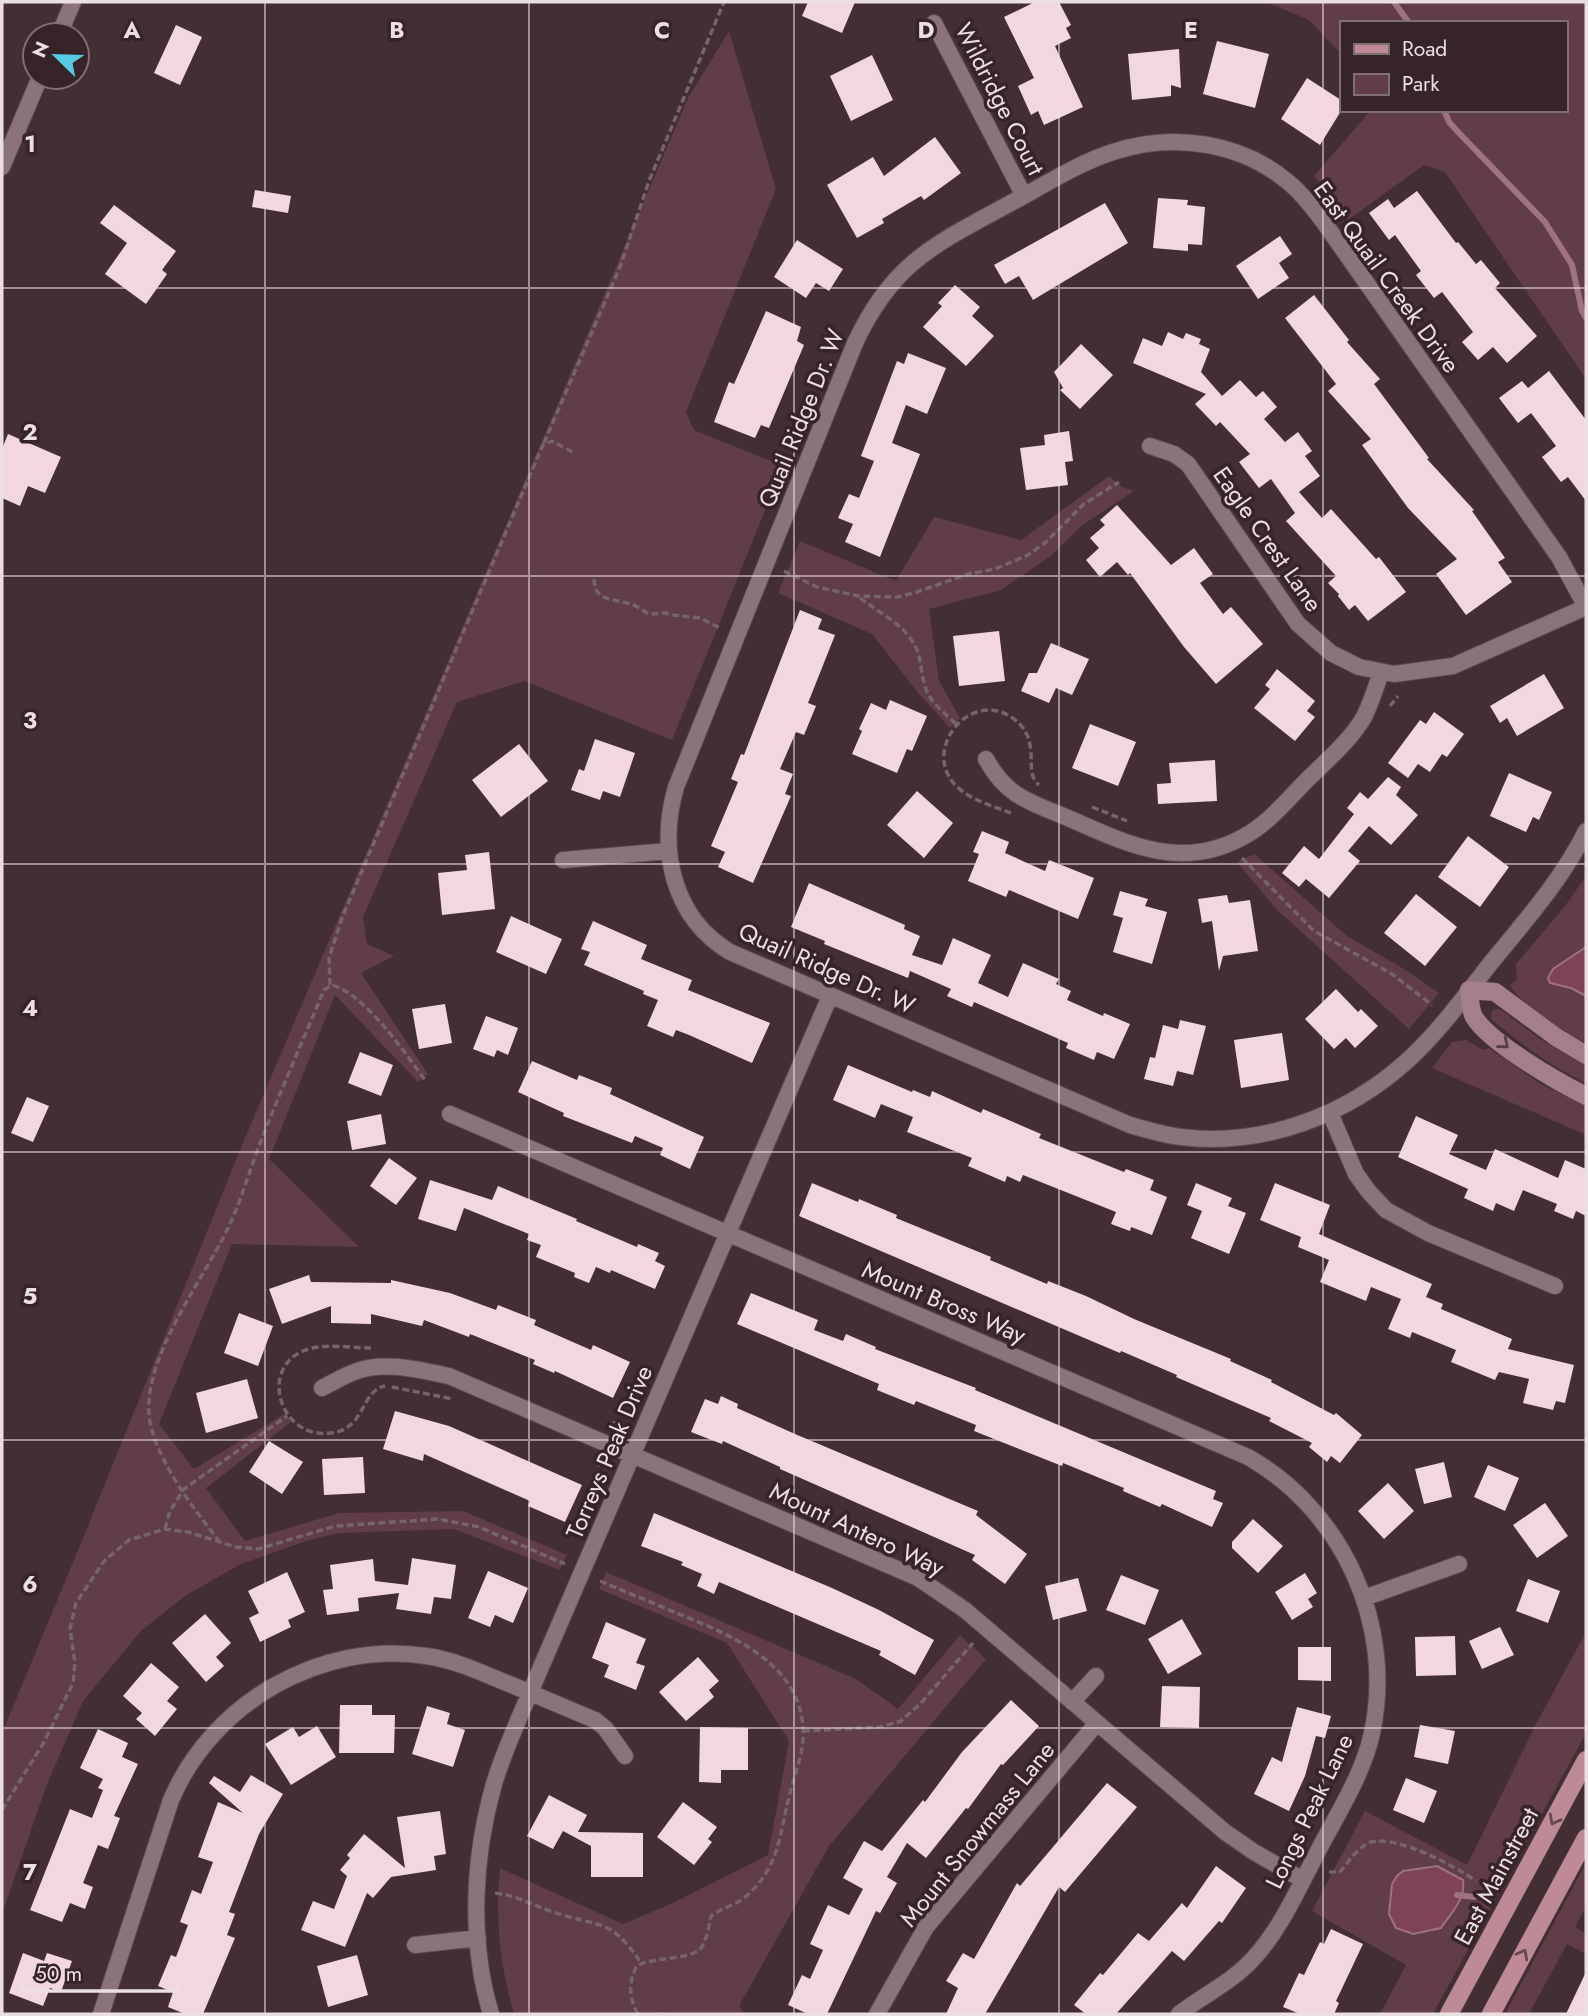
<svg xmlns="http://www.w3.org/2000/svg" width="1588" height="2016" font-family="Jost,sans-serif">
  <rect width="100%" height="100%" fill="#422e33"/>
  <!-- green -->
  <path fill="#613d47" d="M1266,2h320v377l-141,-207 -21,-7 -76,55 -34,-44 57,-66h194v-87h-224v31l-32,-34z
    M729,31l47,158 -90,223 8,18 89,36 -111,274 -148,-59 -67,21 -94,215 4,27 27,12 -33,17 67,101 -10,8 -83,-87 -66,164 90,88 -127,-3 -73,180 35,45 92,-56 5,9 -85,66 39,53 94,-28 124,-2 104,44 -7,15 -106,-41 -114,4 -31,7 -68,24 -56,32 -44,35 -58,70 -36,83 -45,130v-181l79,-190 161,-398 446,-1047z
    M1109,476l13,11 12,4 -53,35 -29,29 -51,35 -72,19 10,72 21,37 -10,10 -31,-34 -47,-60 -94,-41 22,-52 96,40 38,-64 87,23z
    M1254,854l93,82 57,33 35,24 -30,36 -132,-119 -40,-48z
    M1586,876v167c-19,-9 -67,-39 -76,-58l7,-6 -1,-15 49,-58z
    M1496,1009h4l40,30 46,27v17c-36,-17 -65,-39 -95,-64l1,-8z
    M1466,1040l17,10 6,-2 52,36 45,22v29l-154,-67 20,-26z
    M606,1572l250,107 42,30 62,-74 26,24 -157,187 -90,160 5,8h-230c-14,-48 -19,-96 -14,-146l123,56 50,-21 95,-48 21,-114 -62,-98 -128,-54z
    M1586,1632v101l-153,281h-53l26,-49 -94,-54 53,-100 102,54 69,-141z
    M1586,1863v43l-11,21 11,7v20l-19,-10 -38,70h-24z"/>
  <!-- water -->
  <path fill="#7e4354" stroke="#9f727f" stroke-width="2" d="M1586,947v49l-15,-8 -21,-5 -2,-5 5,-9z
    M1437,1866l26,14c3,19 -12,33 -22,48l-28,6 -17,-6 -7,-14 3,-30 5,-8 6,-5z"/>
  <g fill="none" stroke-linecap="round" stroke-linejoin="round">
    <!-- stream -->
    <path stroke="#9f727f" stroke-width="6" d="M1394,2l15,21
      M1444,110l5,12 10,11 86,89 27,43 10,46 4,7
      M1457,1895l17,2"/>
  </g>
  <!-- building -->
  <path fill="#f2d8de" d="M808,2h47l-13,31 -40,-17z
    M1035,2h24l12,23 -5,3 5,10 -16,8 28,61 -39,18 -6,-14 -7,4 -13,-29 16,-8 -30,-61z
    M176,25l26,12 -22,48 -26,-12z
    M1217,41l52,13 -14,54 -52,-14z
    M1179,49l2,39 -10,-3v11l-39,4 -4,-46z
    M872,55l21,45 -42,21 -21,-45z
    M1307,78l34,22v11l-21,34 -39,-26z
    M935,137l26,36 -37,27 -3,-4 -39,23 2,4 -27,15 -30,-53 46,-28 11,19z
    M255,190l36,6 -3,17 -36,-6z
    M1417,191l39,52 2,-1 18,22 5,-4 19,23 -5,5 42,48 -30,27 -14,-16 -15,13 -16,-18 11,-10 -31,-40 -8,6 -18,-23 5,-4 -26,-36 -6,5 -20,-27 19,-14 6,9z
    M1158,198l30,2 -1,5 18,2 -3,38 -14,-1v7l-35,-3z
    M1105,203l23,40 -95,57 -14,-24 -14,8 -11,-19z
    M114,205l62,46 -14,19 5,4 -21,30 -41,-30 22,-31 -27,-20z
    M1280,236l12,18 -13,9 10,15 -31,21 -22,-33z
    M797,240l46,29 -14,22 -13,-8 -10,15 -32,-21z
    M955,285l25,22 -8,9 22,20 -28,30 -43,-39 19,-21 -4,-3z
    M1314,295l35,45 -2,2 33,37 -6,5 55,74 -2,1 47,51 -2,1 33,47 -7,4 14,20 -46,33 -30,-41 21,-15 -49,-51 -46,-63 9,-6 -43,-48 8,-7 -51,-66z
    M766,311l35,16 -4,14 7,4 -35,83 -8,-3 -6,13 -41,-16 15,-40 5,2z
    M1168,332l15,7 3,-6 15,6 -2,5 11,5 -9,23 21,24 18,-16 16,17 7,-6 14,16 -13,12 21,23 13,-10 14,19 -7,5 15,20 -21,16 23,26 9,-9 45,50 3,-2 27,35 -38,29 -13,-16 -6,5 -11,-14 1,-2 -11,-11 8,-7 -50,-55 9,-8 -24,-34 -12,9 -20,-26 11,-8 -30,-32 -4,4 -21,-22 11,-10 -73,-31 10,-25 19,8z
    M1081,344l32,31 -33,34 -20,-19 3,-2 -9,-16z
    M908,353l38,15 -19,46 -21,-9 -14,38 28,11 -40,103 -35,-15 8,-18 -15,-6 11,-24 10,4 15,-37 -13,-5 36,-95 7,3z
    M1549,371l37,49v81l-18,-24 -7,5 -19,-25 14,-11 -25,-33 -13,10 -19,-25 23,-17 6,7z
    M1069,431l4,30 -8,1 3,23 -42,5 -6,-42 25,-3 -1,-10z
    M8,434l53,23 -16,36 -17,-7 -8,20 -18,-8v-49z
    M1117,505l54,60 23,-17 19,26 -13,9 23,31 8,-7 32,37 -47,40 -32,-37 -54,-74 -2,2 -11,-13 -17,15 -14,-17 13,-12 -9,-10 15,-13 -5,-5z
    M800,610l22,9 -4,10 17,6 -27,68 8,3 -12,29 -8,-3 -16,37 13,5 -8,20 6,2 -38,87 -35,-16 7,-15 -14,-6 27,-64 -7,-3 10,-25 3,1z
    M999,631l6,50 -46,5 -6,-50z
    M1051,643l38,16 -17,36 -16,-7 -7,15 -28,-12 8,-18h8z
    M1277,669l38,32 -8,10 8,6 -20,24 -41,-33 16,-19 -5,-4z
    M1544,674l20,34 -47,28 -10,-18 -7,5 -10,-17z
    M890,700l37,16 -15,35 -5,-2 -10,24 -45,-19 10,-23 -3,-2 12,-26 15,7z
    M1434,712l30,22 -17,23 -5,-3 -12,18 -12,-8 -10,14 -20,-15 32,-43 6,4z
    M1090,724l46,18 -18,44 -46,-18z
    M595,739l40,14 -15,44 -17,-6 -3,9 -29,-10 8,-21 5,2z
    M519,744l29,37 -47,36 -29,-37z
    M1215,760l2,41 -59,3 -1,-20 14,-1 -2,-20z
    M1509,773l43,19 -13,28 -6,-3 -7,15 -36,-16z
    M1388,777l13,10 -5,8 22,20 -27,30 -22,-19 -21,25 12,10 -31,37 -23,-19 -7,8 -17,-14 22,-27 15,13 35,-45 -7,-6 13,-16 8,7z
    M917,791l36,32 -29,35 -37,-33z
    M982,831l27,11 -4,11 40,18 4,-11 45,18 -16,41 -69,-29 -3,7 -38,-16 11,-27 -6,-2z
    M1468,836l41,31 -29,40 -42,-30z
    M489,852l6,57 -53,6 -4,-42 29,-3 -2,-15z
    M809,883l96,42 -1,4 16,7 -8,19 30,10 11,-27 38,17 -13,28 30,14 15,-34 36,16 -3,5 15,7 -4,9 36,16 1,-3 26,11 -16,35 -17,-7 -3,8 -28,-12 2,-5 -94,-41 -2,5 -25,-11 4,-7 -41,-18 -2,7 -84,-34 1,-3 -34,-14z
    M1120,891l28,8 -3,7 22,6 -15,52 -39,-12 10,-34 -10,-3z
    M1416,894l41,33 -32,39 -41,-33z
    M1227,895l2,8 21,-3 8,51 -35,5 -4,15 -7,-50 -10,2 -4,-24z
    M511,916l51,23 -16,35 -50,-22z
    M593,921l54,24 -6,14 51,21 -4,10 82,33 -18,40 -63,-28 -13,-5 -3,7 -26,-11 11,-26 -15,-6 1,-3 -60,-26 6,-13 -9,-3z
    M1336,989l22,23 3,-3 17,17 -23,22 -9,-10 -12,11 -29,-30z
    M445,1004l7,39 -33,6 -7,-40z
    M486,1016l32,12 -10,27 -11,-5 -3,7 -21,-8z
    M1180,1020l26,6 -13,49 -16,-4 -4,15 -29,-7 6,-22 5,1 8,-33 15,4z
    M1282,1033l7,47 -48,8 -7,-48z
    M360,1052l33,13 -12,31 -33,-13z
    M532,1061l45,19 2,-5 33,13 -2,6 94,43 -14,32 -30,-14 3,-7 -28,-12 -3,7 -69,-27 1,-3 -46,-21z
    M848,1065l64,27 1,-2 17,7 2,-6 49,22 2,-4 58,25 -2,4 85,34 2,-3 28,11 -4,10 17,7 -15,38 -21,-8 -1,4 -19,-7 5,-12 -93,-37 -3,7 -13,-6 -2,6 -37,-16 4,-8 -65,-26 6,-15 -32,-13 -6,14 -42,-18z
    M27,1097l22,9 -16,36 -22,-9z
    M381,1114l5,30 -34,6 -5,-29z
    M1416,1116l42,19 -9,19 37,16 9,-21 63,29 7,-18 21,9v47l-10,-5 -3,8 -19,-8 3,-7 -34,-14 -9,21 -18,-8 -3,8 -29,-13 4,-9 -70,-32z
    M389,1158l28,20 -21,27 -26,-19z
    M430,1180l62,20 6,-14 79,33 -1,2 61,26 1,-3 21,9 -4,8 10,5 -10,23 -44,-19 -1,3 -14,-6 -7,16 -15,-6 1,-4 -39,-16 5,-12 -14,-5 2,-6 -65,-26 -8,23 -38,-12z
    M812,1183l46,19 1,-3 38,16 -1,3 95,39 -1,3 57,24 1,-3 38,15 48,23 97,40 -1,2 42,19 -1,2 63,33 2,-2 26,22 -22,28 -9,-7 -4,6 -18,-15 3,-4 -43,-22 2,-3 -95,-41 1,-2 -56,-24 -1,2 -38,-16 -283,-121z
    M1196,1183l36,15 -4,8 18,7 -17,41 -38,-16 11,-27 -15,-6z
    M1275,1183l55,22 -11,29 113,50 -6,13 17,7 -2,5 71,30 -4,10 66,16 -9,38 -9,-2 -3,9 -30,-7 6,-24 -30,-7 -4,8 -44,-18 5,-12 -44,-18 -2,6 -22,-9 13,-30 -30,-12 -5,14 -46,-19 9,-22 -31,-13 3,-10 -41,-17z
    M309,1275l2,7 80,1v-3l59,13 46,17 2,-5 38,15 -2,5 57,25 2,-5 37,17 -17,36 -58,-27 -1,2 -21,-9 2,-4 -65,-26 -1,3 -45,-17 -2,6 -51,-12v10l-40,-1v-17l-49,18 -13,-35z
    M751,1293l67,27 -4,10 29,11 3,-7 30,13 -1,2 101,39 -1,2 241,101 -3,8 10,4 -11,24 -50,-23 -2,3 -37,-16 1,-3 -61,-25 -1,3 -88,-35 2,-6 -60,-24 -2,4 -37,-15 2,-6 -142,-60z
    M239,1313l34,13 -15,40 -34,-13z
    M247,1379l11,39 -52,15 -10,-40z
    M721,1396l17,8 -1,4 58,26 183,77 -2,4 51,39 -22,30 -33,-24 3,-5 -195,-86v-2l-57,-26 -1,3 -31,-12 14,-33 13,5z
    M395,1411l54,15 133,59 -17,37 -37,-16 2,-5 -106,-47 -1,7 -40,-12z
    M269,1441l34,21 -21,32 -33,-22z
    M363,1457l2,36 -41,2 -2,-36z
    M1444,1462l8,35 -28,7 -9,-35z
    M1488,1465l31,13 -14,33 -31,-14z
    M1388,1483l26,28 -30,28 -26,-28z
    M1545,1503l23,33 -31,22 -24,-33z
    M654,1513l178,75 47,22 55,30 -19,35 -36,-20 2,-4 -162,-69 -5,12 -17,-8 5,-12 -21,-9 2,-3 -42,-16z
    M1253,1519l30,27 -25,27 -26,-25v-6z
    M412,1558l44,7 -5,34 -17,-2 -3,17 -35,-5 3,-16 -41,5 1,13 -32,4 -4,-25 10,-1 -3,-24 43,-6 2,22 33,4z
    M488,1571l40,17 -15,35 -18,-8 -5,12 -22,-9z
    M287,1572l18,40 -17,8 3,7 -31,15 -11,-24 10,-5 -11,-22z
    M1305,1573l12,20 -9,6 5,8 -21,13 -17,-28z
    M1121,1575l38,15 -14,35 -39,-15z
    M1078,1578l9,33 -34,9 -8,-34z
    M1528,1579l32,12 -12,32 -32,-12z
    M205,1614l26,29 -15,14 8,9 -18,16 -34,-39z
    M1182,1619l20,35 -34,20 -20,-35z
    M606,1622l40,17 -10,24 9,3 -9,24 -32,-13 5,-12 -17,-7z
    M1500,1627l14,28 -32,14 -13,-28z
    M1455,1636l1,39 -40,1 -1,-39z
    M1298,1647h33v34l-33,-1z
    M698,1657l21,24 -10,9 5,7 -28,24 -27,-29z
    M151,1663l28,24 -12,14 10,8 -22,27 -19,-17 6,-6 -19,-17z
    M1162,1686l38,1 -1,41 -39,-1z
    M1011,1700l28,26 -36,39 -2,-1 -33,45 -2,-1 -40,50 -19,-15 -20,34 10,6 -17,30 -4,-2 -49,103h-19l-20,-9 14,-30 8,4 13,-29 -13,-6 18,-39 21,10 14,-26 -20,-11 21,-37 18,10 41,-51 2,2 37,-50z
    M340,1705h32v10h23l-1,38h-55z
    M427,1706l23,7 -3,11 18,6 -12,37 -41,-13z
    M1297,1707l34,9 -6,22 -9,-2 -11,40 -16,35 -35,-17 18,-37 10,5z
    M1420,1725l35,6 -7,33 -34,-7z
    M317,1726l19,31 -45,28 -26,-41 28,-17 6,10z
    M700,1727l48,1v42h-27v13l-22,-1z
    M98,1729l30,14 -6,14 16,7 -24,52 6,2 -12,31 -10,-4 -15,38 10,4 -8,22 -15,-6 -8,19 -32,-12 40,-101 22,9 11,-28 -5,-2 5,-9 -23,-11z
    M251,1775l32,19 -24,40 -30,78 6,2 -8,21 8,3 -32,76h-18l-17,-7 5,-15 -15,-6 13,-31 5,2 12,-32 -8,-3 12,-32 9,4 12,-32 -15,-5 20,-55 25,11 -34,-30 5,-7 26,16z
    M1406,1778l31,13 -13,32 -31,-13z
    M1107,1783l30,24 -72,85 -6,-5 -74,127h-39l12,-26 -12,-7 17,-28 11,6 43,-76 3,3z
    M549,1795l38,20 -9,17 65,1v44h-52v-31l-28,-15 -10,18 -26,-13z
    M683,1802l34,25 -9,12 4,3 -18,23 -37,-28z
    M440,1811l6,43 -12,2 2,14 -45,7 -18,21 -6,-5 -22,54 -44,-17 12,-29 21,8 13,-33 -7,-6 10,-12 -3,-3 17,-21 41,34 -8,-51z
    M1216,1866l30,22 -24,35 -3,-2 -35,40 -12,-10 -56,63h-30l-12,-9 26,-32 3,2 35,-42 11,8 33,-38 5,5z
    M1331,1929l32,15 -27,57 3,2 -5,11h-34l-17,-7 16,-34 5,2 16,-33 4,2z
    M23,1953l21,8 3,-8 25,8 -11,31 -11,-4 -7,18 -34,-13z
    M357,1955l11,40 -40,12 -11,-41z
    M1586,1972v42h-20z"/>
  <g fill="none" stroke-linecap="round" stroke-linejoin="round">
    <!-- street casing -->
    <g stroke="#5b4a4f" stroke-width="18">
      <path id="street" d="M934,23l90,173
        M59,35l14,-33
        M2,167l38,-90
        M1150,446l24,8 14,10 110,160 33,29 28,14 35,7 59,-8 133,-59
        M1586,607l-27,-50 -236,-336c-11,-14 -21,-28 -35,-39 -47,-40 -117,-50 -175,-30 -35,11 -72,35 -104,52 -75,41 -116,58 -154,139l-179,444c-18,62 -4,130 54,165l400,173c17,5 34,10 51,12 82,10 165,-21 226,-76 31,-28 57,-64 83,-97 35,-43 71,-83 96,-133
        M986,759c22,41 49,44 89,62 56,25 109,49 168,16 25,-13 44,-37 64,-57 19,-19 43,-39 57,-63 7,-14 12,-30 17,-45
        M563,860l105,-9
        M1330,1113l26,61 13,18 17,18 42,23 127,53
        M450,1114l798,343c95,54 147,168 124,276 -9,42 -35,81 -55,120 -19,36 -37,78 -66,108 -21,22 -49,35 -72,53
        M322,1388c12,-6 23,-13 35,-17 28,-10 63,-1 92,5l469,202 47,32 260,222 29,20 49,28
        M1364,1598l95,-34
        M1072,1702l24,-26
        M415,1945l63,-7
        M101,2014l70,-214c41,-97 150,-160 255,-144 23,3 45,12 66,21 35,14 69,29 103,43l10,8 20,28
        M491,2014c-22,-73 -18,-157 3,-230 11,-37 29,-74 44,-110l292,-678
        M877,2014l49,-87 171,-204"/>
    </g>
    <!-- secondary casing -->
    <g stroke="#5b4a4f" stroke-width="19">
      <path id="secondary" d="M1586,1055l-30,-18 -61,-45 -26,-2c1,8 1,20 5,27 16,26 84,65 112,79"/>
    </g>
    <!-- primary casing -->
    <g stroke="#5b4a4f" stroke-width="19">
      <path id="primary" d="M1449,2014l137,-254
        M1491,2014l95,-176"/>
    </g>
    <!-- path -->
    <path stroke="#766468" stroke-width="3.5" stroke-dasharray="7 3.5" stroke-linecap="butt" d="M544,443l76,-176 29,-86 75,-179
      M784,571l33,16 41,9 39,1 20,-5 51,-18 27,-5 33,-14 18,-13 38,-38 35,-22
      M594,579l1,10 6,7 8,3 23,5 17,10 16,-1 7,2 28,3 20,10
      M860,598c19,15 41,24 54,46 8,13 6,28 11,42 4,16 20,27 31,38
      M1390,706l8,-10
      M1092,807l35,14
      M1011,813c-16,-6 -36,-12 -49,-22 -47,-35 7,-106 52,-72 29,22 8,53 25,66
      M1242,858l72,73 78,43 40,31
      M330,985l-1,-27 13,-40 197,-464 4,-9 9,-4 22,12
      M371,1348c-21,0 -46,-5 -65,2 -48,16 -27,90 25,83 35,-4 29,-42 54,-47
      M392,1387l61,12
      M609,1424l12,-2
      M595,1461l6,6
      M165,1529l5,-18 14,-22 103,-73
      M220,1542c-25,-31 -68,-87 -71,-128 -4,-60 53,-132 78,-184 14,-28 22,-59 34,-89 20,-51 42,-101 63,-151l8,-5c33,9 73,68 93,95
      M600,1581c26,11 53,22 79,33 52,21 123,50 124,117 1,21 -8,42 -13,62 -11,42 -10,75 -46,105 -10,8 -23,10 -33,18 -2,10 -4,23 -10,32 -11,13 -48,8 -64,18 -9,15 -8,33 1,48
      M803,1731l77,-4 21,-6 20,-18 52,-60
      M2,1810l42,-68 29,-59 2,-20 -5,-34 6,-26 28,-42 25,-21 36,-11 23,3 48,15 22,2 77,-23 103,-7 41,8 86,37
      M1329,1872h11c8,-10 19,-26 31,-30 26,-7 84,24 105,39
      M495,1893c23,3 37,12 58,19 48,16 57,5 88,51
      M661,2014h4"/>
    <!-- street -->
    <use href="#street" stroke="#8a7379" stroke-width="16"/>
    <!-- secondary -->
    <use href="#secondary" stroke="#a47e88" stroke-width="18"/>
    <!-- primary -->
    <use href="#primary" stroke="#bf8a98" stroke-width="18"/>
  </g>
  <!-- one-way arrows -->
  <defs><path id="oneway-chevron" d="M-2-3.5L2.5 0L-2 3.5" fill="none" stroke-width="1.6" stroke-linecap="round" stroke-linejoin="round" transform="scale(1.75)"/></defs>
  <use stroke="#583f46" href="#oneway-chevron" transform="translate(1504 1044) rotate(39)"/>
  <g stroke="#674850">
    <use href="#oneway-chevron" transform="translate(1554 1820) rotate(118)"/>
    <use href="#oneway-chevron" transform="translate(1523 1954) rotate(-62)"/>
  </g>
  <!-- grid -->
  <path fill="none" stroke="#ecdfe2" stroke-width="2" stroke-opacity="0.55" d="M265,2v2012M529,2v2012M794,2v2012M1059,2v2012M1323,2v2012M2,288h1584M2,576h1584M2,864h1584M2,1152h1584M2,1440h1584M2,1728h1584"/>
  <g text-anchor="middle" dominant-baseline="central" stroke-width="7" stroke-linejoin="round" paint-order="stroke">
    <!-- street labels -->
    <g font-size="24" fill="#ecdfe2" stroke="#372429">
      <text transform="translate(1000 99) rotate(63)">Wildridge Court</text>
      <text transform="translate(1387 277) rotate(54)">East Quail Creek Drive</text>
      <text transform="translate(801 418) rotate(-68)">Quail Ridge Dr. W</text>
      <text transform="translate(1268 539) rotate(55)">Eagle Crest Lane</text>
      <text transform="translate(827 968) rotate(24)">Quail Ridge Dr. W</text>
      <text transform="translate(944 1302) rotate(23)">Mount Bross Way</text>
      <text transform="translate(609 1452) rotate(-67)">Torreys Peak Drive</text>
      <text transform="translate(857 1529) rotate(25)">Mount Antero Way</text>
      <text transform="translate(1309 1811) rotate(-64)">Longs Peak Lane</text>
      <text transform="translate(977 1834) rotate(-51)">Mount Snowmass Lane</text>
      <text transform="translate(1496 1876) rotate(-62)">East Mainstreet</text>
    </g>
  </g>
  <g font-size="23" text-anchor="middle" font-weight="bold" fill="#ecdfe2" stroke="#372429" stroke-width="7" stroke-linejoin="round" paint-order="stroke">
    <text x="132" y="38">A</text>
    <text x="397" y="38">B</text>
    <text x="662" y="38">C</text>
    <text x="926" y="38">D</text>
    <text x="1191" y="38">E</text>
    <text x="30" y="152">1</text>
    <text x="30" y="440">2</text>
    <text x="30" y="728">3</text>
    <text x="30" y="1016">4</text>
    <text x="30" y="1304">5</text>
    <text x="30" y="1592">6</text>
    <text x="30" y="1880">7</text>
  </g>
  <!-- border -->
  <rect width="1588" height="2016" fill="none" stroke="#ecdfe2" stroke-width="7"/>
  <!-- legend -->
  <rect x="1340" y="21" width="228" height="91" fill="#372429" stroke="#7f6f73" stroke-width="2"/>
  <rect x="1354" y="44" width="35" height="10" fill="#bf8a98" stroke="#7f6f73" stroke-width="2"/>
  <text x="1402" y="56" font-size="21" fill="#ecdfe2">Road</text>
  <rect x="1354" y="74" width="35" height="21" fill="#613d47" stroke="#7f6f73" stroke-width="2"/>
  <text x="1402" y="91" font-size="21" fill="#ecdfe2">Park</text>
  <!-- north arrow -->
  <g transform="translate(56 56) rotate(293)"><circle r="33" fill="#372429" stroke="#7f6f73" stroke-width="2"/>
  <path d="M0-5L12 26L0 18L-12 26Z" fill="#55cae0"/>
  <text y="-10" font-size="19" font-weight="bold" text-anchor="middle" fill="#ecdfe2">N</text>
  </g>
  <!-- scale -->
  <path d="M24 1981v10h152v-10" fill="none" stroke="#ecdfe2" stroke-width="3.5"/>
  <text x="35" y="1981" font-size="21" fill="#ecdfe2" stroke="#372429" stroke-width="5" paint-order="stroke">50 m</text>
</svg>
